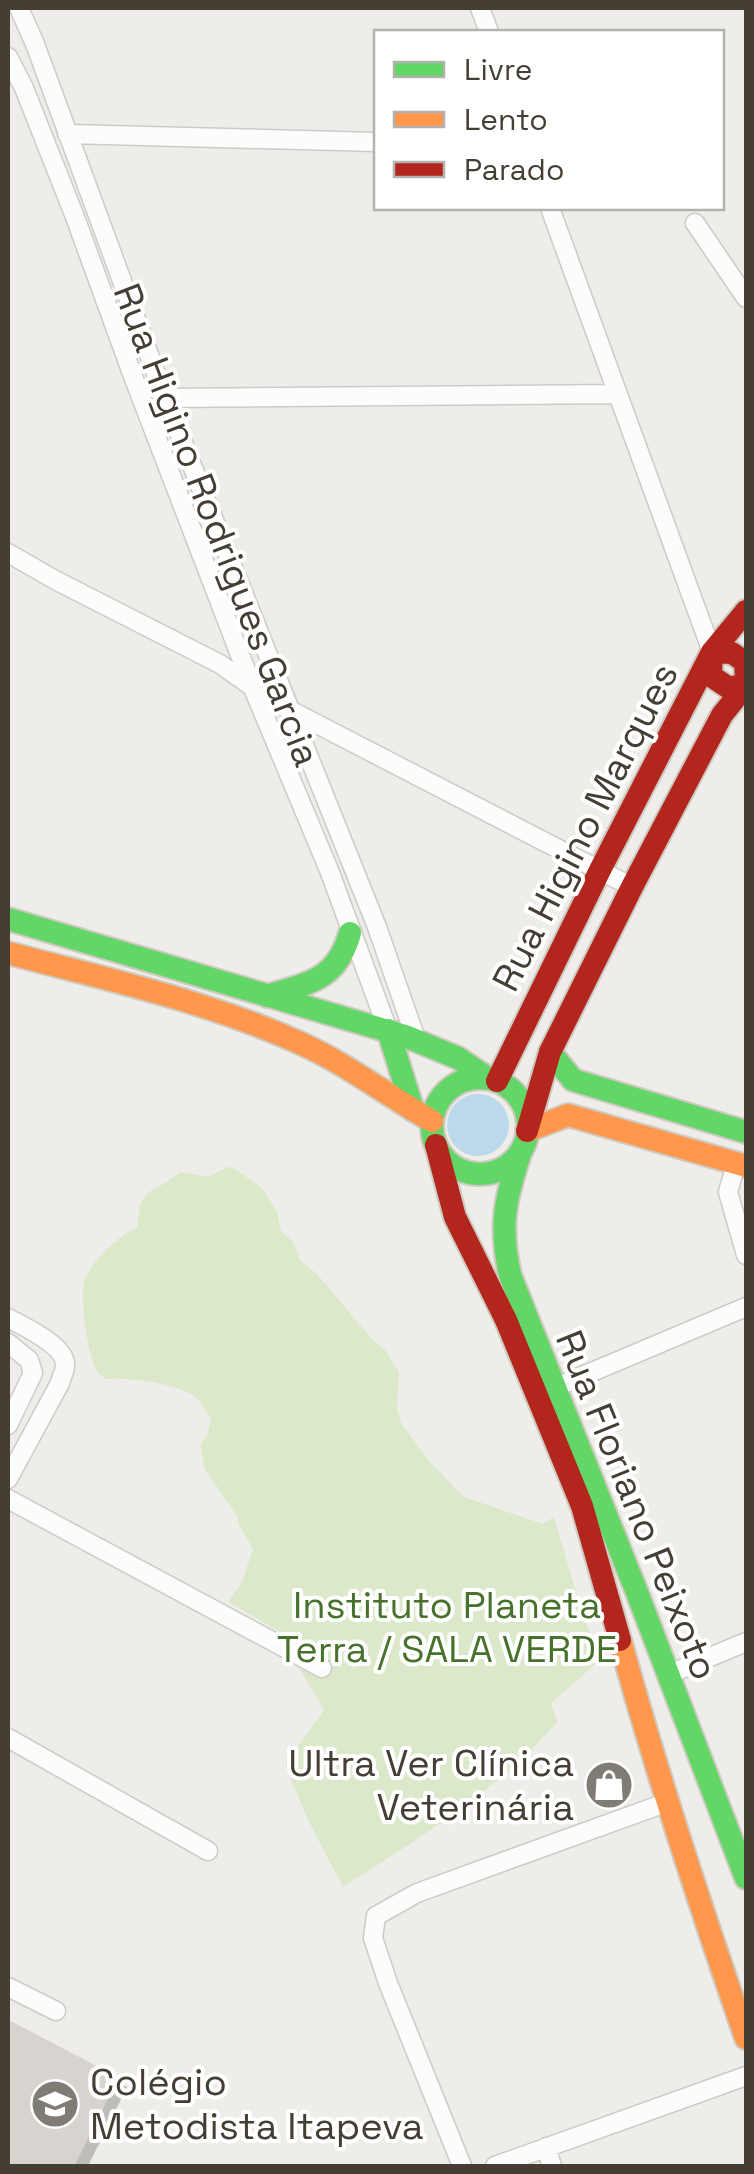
<svg xmlns="http://www.w3.org/2000/svg" width="754" height="2174" font-family="'Space Grotesk',sans-serif">
  <rect width="100%" height="100%" fill="#efede9"/>
  <!-- green -->
  <path fill="#dce8ca" d="M227,1167l7,1 28,20 15,23 4,20 12,11 8,19 16,13 55,65 14,12 13,21 -2,36 4,15 28,38 35,36 79,27 11,-7 26,89 20,54 -49,43 6,19c-60,70 -138,116 -214,165l-36,-69 -22,-54 39,-54 -25,-42 24,-12 -95,-54 14,-20 11,-33 -14,-24 -2,-9 -33,-48 -3,-24 6,-8 4,-17c-4,-6 -8,-15 -13,-20 -17,-16 -70,-22 -93,-20 -3,-3 -8,-8 -10,-12 -8,-16 -15,-68 -11,-85 5,-19 37,-49 54,-55 1,-42 14,-32 43,-55l27,5z"/>
  <!-- water -->
  <path fill="#bbd9eb" d="M447 1125a31 31 0 1 1 62 0a31 31 0 1 1-62 0Z"/>
  <!-- shadow -->
  <path fill="#0003" d="M8,2024l119,63 -39,79h-80z"/>
  <!-- building -->
  <path fill="#d7d4d0" stroke="#d7d4cf" stroke-width="2.5" d="M8,2021l109,57 -44,88h-65z"/>
  <g fill="none" stroke-linecap="round" stroke-linejoin="round">
    <!-- street casing -->
    <g stroke="#cdcbc7" stroke-width="21">
      <path id="street" d="M19,8l16,36 130,354 212,529 40,115
        M480,8l9,24
        M8,57l16,31 51,129 59,162 118,307 77,184 59,160
        M67,134l310,8
        M550,208l162,444
        M695,223l51,75
        M165,398l452,-4
        M8,553l49,28 163,83 31,22
        M286,708l346,179
        M736,1164l-8,28 18,63
        M8,1318c15,8 59,28 57,48 0,6 -4,11 -5,17l-52,96
        M8,1343l21,17 4,13 -25,52
        M554,1388l192,-81
        M8,1499l314,169
        M667,1675l79,-33
        M8,1738l200,113
        M8,1987l48,24
        M546,2147l6,19
        M462,2166l-74,-183 -15,-45 3,-22 41,-23 251,-91
        M495,2166l251,-90"/>
    </g>
    <!-- fast casing -->
    <g stroke="#cecac0" stroke-width="26">
      <path id="fast" d="M8,919l397,117 53,22 31,21
        M267,996c42,-13 70,-16 83,-63
        M388,1030l25,80
        M550,1052l23,28 173,52
        M432 1126a48 48 0 1 1 96 0a48 48 0 1 1-96 0Z
        M521,1151c-16,48 -22,74 -11,124l128,320 108,283"/>
    </g>
    <!-- slow casing -->
    <g stroke="#cecac0" stroke-width="26">
      <path id="slow" d="M8,953c98,26 199,48 292,90 47,21 88,53 132,78
        M527,1131l41,-16 178,51
        M620,1640c37,134 80,266 126,398"/>
    </g>
    <!-- jam casing -->
    <g stroke="#cecac0" stroke-width="26">
      <path id="jam" d="M746,680l-1,-18 -13,-9 -20,-1 -1,24 18,12 17,-4
        M497,1081l103,-211 112,-218 34,-41
        M527,1131l23,-79 82,-165 90,-172 24,-30
        M436,1145l19,72 51,103 76,186 38,134"/>
    </g>
    <!-- street -->
    <use href="#street" stroke="#fdfcfc" stroke-width="18"/>
    <!-- fast -->
    <use href="#fast" stroke="#63d668" stroke-width="22"/>
    <!-- slow -->
    <use href="#slow" stroke="#ff974d" stroke-width="22"/>
    <!-- jam -->
    <use href="#jam" stroke="#b3261e" stroke-width="22"/>
  </g>
  <!-- icons -->
  <defs>
    <g id="shop-disc" transform="scale(2.5)"><circle r="9.5" fill="#807b74" stroke="#fff"/><path d="M-5-2.5h2.3a2.7 3.5 0 0 1 5.4 0H5L5.5 6h-11ZM-1.5-2.5h3a1.5 2.3 0 0 0-3 0Z" fill="#fff"/></g>
    <g id="school-disc" transform="scale(2.5)"><circle r="9.5" fill="#807b74" stroke="#fff"/><path d="M0-5L7-2L0 1L-7-2ZM-4 1L0 2.5L4 1V4Q0 6-4 4Z" fill="#fff"/></g>
  </defs>
  <g fill-rule="evenodd">
    <use href="#shop-disc" x="609" y="1785"/>
    <use href="#school-disc" x="55" y="2104"/>
  </g>
  <g text-anchor="middle" dominant-baseline="central" stroke-width="8" stroke-linejoin="round" paint-order="stroke">
    <!-- street labels -->
    <g font-size="38" fill="#443e35" stroke="#fff">
      <text transform="translate(217 525) rotate(69)">Rua Higino Rodrigues Garcia</text>
      <text transform="translate(585 827) rotate(-63)">Rua Higino Marques</text>
      <text transform="translate(637 1505) rotate(68)">Rua Floriano Peixoto</text>
    </g>
    <!-- park labels -->
    <g font-size="38" fill="#48722c" stroke="#fff">
      <text x="447" y="1605">Instituto Planeta<tspan x="447" dy="44">Terra / SALA VERDE</tspan></text>
    </g>
    <!-- poi labels -->
    <g font-size="38" fill="#443e35" stroke="#fff" text-anchor="end">
      <text x="574" y="1763">Ultra Ver Clínica<tspan x="574" dy="44">Veterinária</tspan></text>
      <text x="90" y="2082" text-anchor="start">Colégio<tspan x="90" dy="44">Metodista Itapeva</tspan></text>
    </g>
  </g>
  <!-- border -->
  <rect width="754" height="2174" fill="none" stroke="#443e35" stroke-width="20"/>
  <!-- legend -->
  <rect x="374" y="30" width="350" height="180" fill="#ffffff" stroke="#b4b2ae" stroke-width="2.5"/>
  <rect x="394" y="62" width="50" height="15" fill="#63d668" stroke="#b4b2ae" stroke-width="2.5"/>
  <text x="464" y="80" font-size="30" fill="#443e35">Livre</text>
  <rect x="394" y="112" width="50" height="15" fill="#ff974d" stroke="#b4b2ae" stroke-width="2.5"/>
  <text x="464" y="130" font-size="30" fill="#443e35">Lento</text>
  <rect x="394" y="162" width="50" height="15" fill="#b3261e" stroke="#b4b2ae" stroke-width="2.5"/>
  <text x="464" y="180" font-size="30" fill="#443e35">Parado</text>
</svg>
